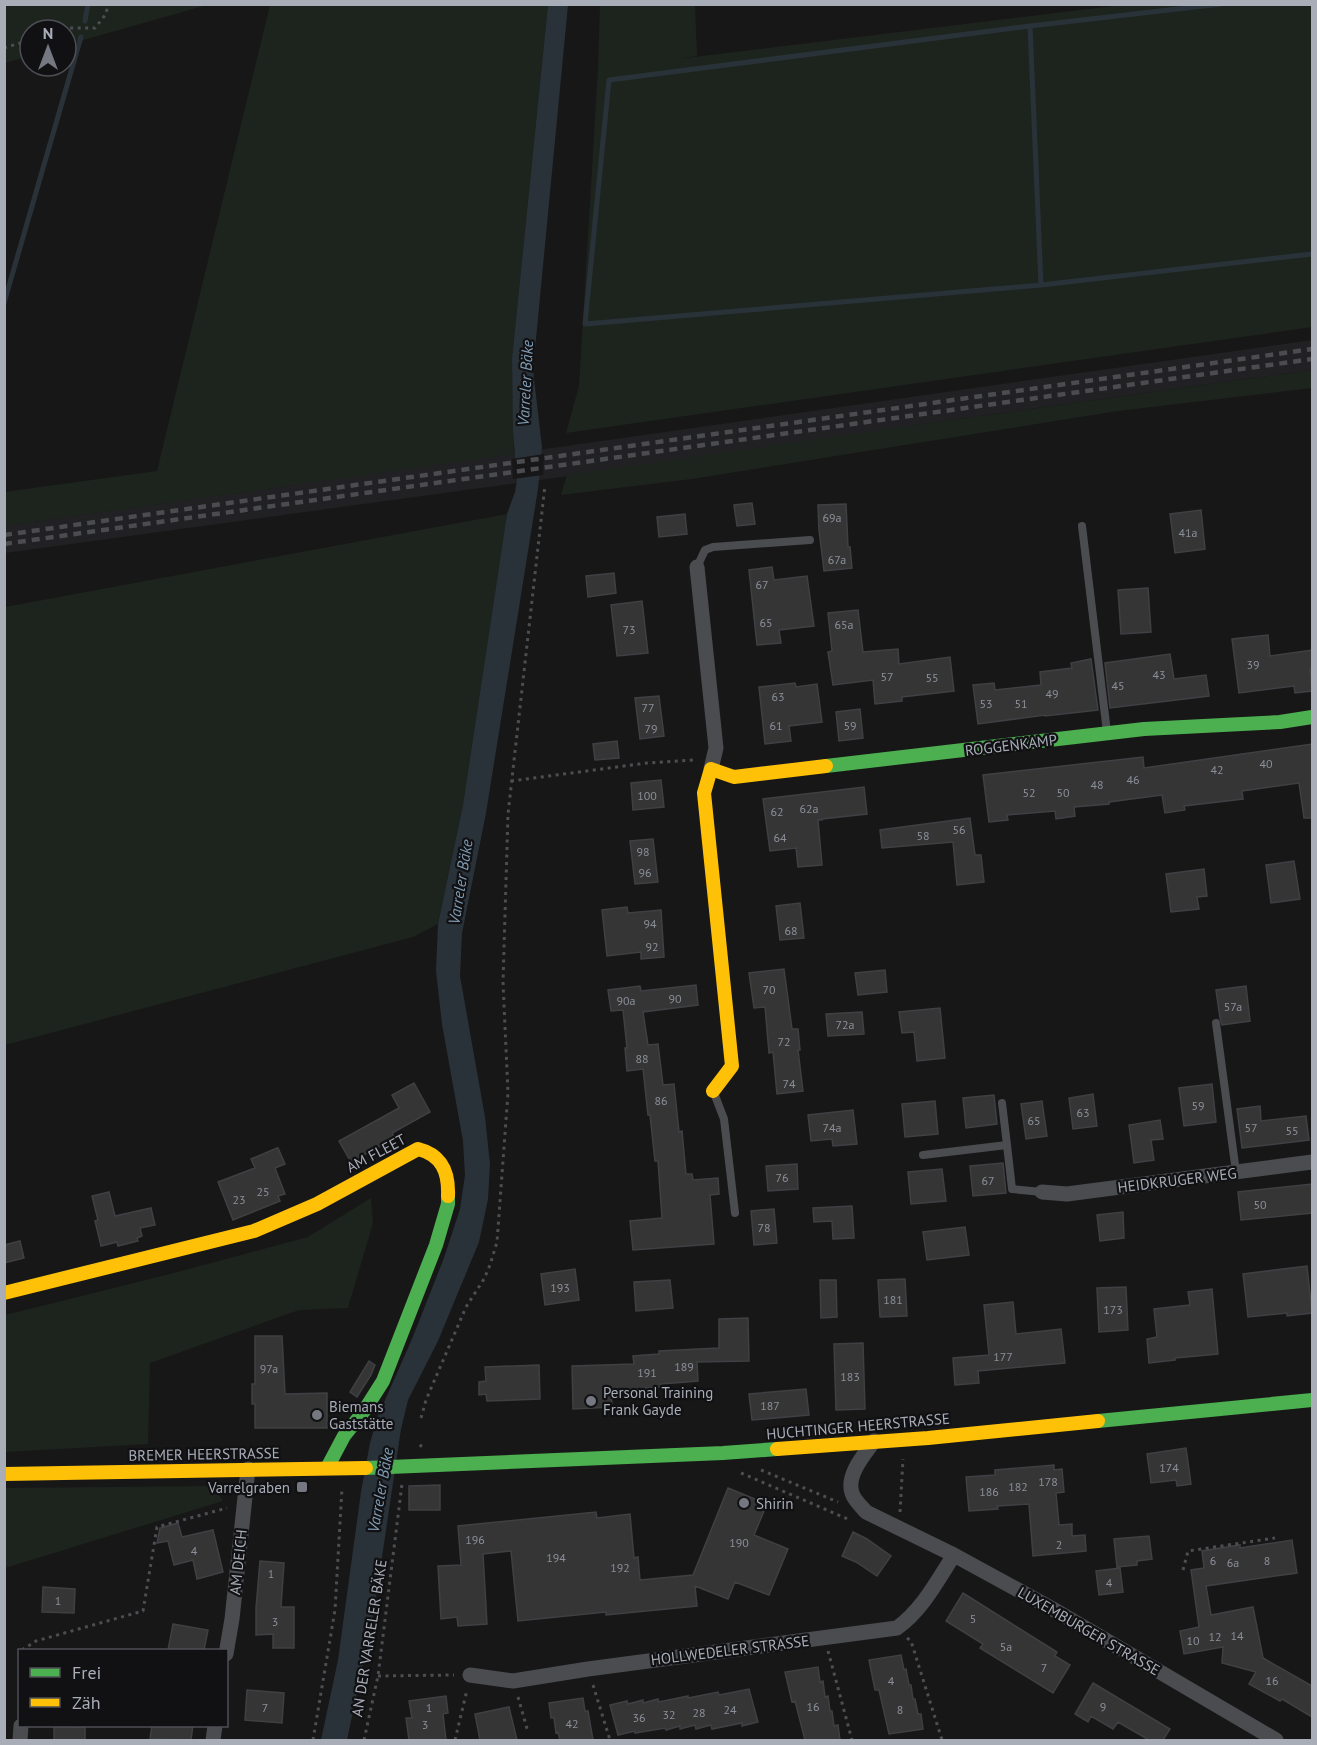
<svg xmlns="http://www.w3.org/2000/svg" width="1317" height="1745" font-family="'PT Sans',sans-serif">
  <rect width="100%" height="100%" fill="#171717"/>
  <!-- built -->
  <path fill="#212123" d="M1312,340v30l-368,51 -273,41 -666,91 -1,-27z"/>
  <!-- green -->
  <path fill="#1d241e" d="M5,4h202v1l-141,40v-15h-36v26l-25,7z
    M270,5h278l-36,354 2,95 -509,72 -1,-34 153,-21z
    M600,5h95l2,51 -20,3 445,-54h190v322l-746,106 13,-47 19,-317z
    M1312,370v18l-194,23 -426,68 -131,16 6,-20 377,-54z
    M507,514l-44,291 -25,119 -25,13 -408,108v-438z
    M371,1198l2,25 -25,85 -49,2 -149,53 -2,81 -143,8v-137l165,-41 138,-37z
    M213,1486l10,15 -218,67v-80z"/>
  <!-- water -->
  <path fill="#2a3239" d="M548,5h20l-35,365 9,77 -4,42 -52,324 -24,120 -2,43 25,141 5,47 -2,35 -9,43 -41,99 -30,59 -7,29 -27,182 -27,129h-26l17,-80 23,-168 9,-49 8,-27 34,-77 32,-81 16,-49 5,-34 -2,-34 -21,-117 -6,-53 2,-47 25,-119 44,-291 8,-22 2,-12 -4,-49 -1,-72z"/>
  <!-- pier -->
  <path fill="#171717" d="M544,454l-1,21 -30,4 -1,-20z"/>
  <g fill="none" stroke-linecap="round" stroke-linejoin="round">
    <!-- stream -->
    <path stroke="#2a3239" stroke-width="5" d="M1221,4l-191,22 -421,54 -24,244 456,-39 271,-31
      M85,21l3,-17
      M1030,26l11,259
      M4,303l77,-266"/>
  </g>
  <!-- building -->
  <path fill="#353536" stroke="#3f4043" stroke-width="1.5" d="M752,503l3,21 -18,2 -3,-21z
    M846,504l2,43h2l2,21 -28,3 -5,-41 -1,-25z
    M1201,510l4,39 -30,4 -5,-39z
    M685,514l2,20 -28,3 -2,-20z
    M772,567l2,13 33,-4 7,50 -35,4 2,13 -24,2 -8,-75z
    M614,573l2,20 -28,4 -2,-21z
    M1148,588l3,44 -30,2 -3,-44z
    M642,601l6,52 -31,3 -6,-51z
    M858,610l5,42 35,-3 1,15 51,-7 4,34 -52,6v4l-27,3 -2,-24 -40,5 -5,-33 4,-1 -4,-38z
    M1268,635l2,21 42,-6v18h-2l2,23 -17,2 -1,-7 -55,7 -7,-54z
    M1170,654l4,25 32,-4 3,21 -99,12 -5,-45z
    M1091,659l7,51 -53,6v-1l-67,9 -5,-39 21,-2 1,7 46,-5 -1,-13 32,-4 -1,-5z
    M795,683l1,4 21,-3 5,38 -33,4 2,15 -26,3 -6,-57z
    M659,696l5,40 -24,3 -5,-41z
    M860,709l3,29 -24,3 -3,-29z
    M617,741l2,17 -24,2 -2,-16z
    M1312,744v74h-8l-5,-35 -57,8 1,8 -59,7 1,4 -20,3 -3,-18 -53,7v2l-35,3 1,9 -19,3 -1,-8 -48,4 1,5 -19,2 -6,-47 160,-18 1,11z
    M661,780l3,27 -31,3 -2,-27z
    M864,787l3,27 -45,5v1h-4l4,45 -24,2 -2,-19 -26,3 -7,-52z
    M970,818l5,37h6l3,27 -27,3 -4,-43 -71,6 -2,-18z
    M653,839l5,43 -23,2 -5,-43z
    M1294,861l6,38 -29,4 -5,-38z
    M1204,869l3,27 -10,1 2,12 -28,3 -5,-38z
    M800,903l4,35 -24,2 -4,-34z
    M627,907l1,6 33,-3 3,47 -23,2v-7l-34,4 -5,-46z
    M784,969l8,60h6l2,21h-2l5,41 -26,3 -4,-42 -4,1 -4,-46 -11,1 -5,-35z
    M885,970l2,22 -29,3 -3,-22z
    M696,985l2,20 -55,7 5,33 10,-1 5,41 11,-1 5,48 3,-1 4,43h6l1,6 25,-2 1,16 -9,1 4,49 -81,6 -3,-29 32,-3 -4,-57h-3l-5,-46h-2l-5,-46 -16,2 -2,-23h2l-4,-38 -12,1 -3,-21 32,-4 1,5z
    M1246,986l4,35 -28,4 -2,-7 -4,-28z
    M940,1008l5,50 -28,3 -3,-29 -12,1 -3,-21z
    M862,1012l2,22 -36,2 -2,-22z
    M414,1083l16,29 -38,21 3,5 -44,24 -12,-21 60,-33 -7,-13z
    M1212,1084l4,38 -32,4 -5,-38z
    M1093,1094l4,32 -24,3 -4,-31z
    M994,1095l3,29 -31,4 -3,-30z
    M935,1101l3,33 -33,3 -3,-33z
    M1042,1101l5,35 -21,3 -5,-35z
    M1260,1106l1,15 45,-5 3,24 -67,8 -5,-39z
    M853,1110l4,34 -24,2 -1,-7 -21,2 -3,-26z
    M1160,1120l3,19 -12,1 3,20 -20,3 -5,-38z
    M277,1148h1l7,16 -10,4 10,26 -7,2 2,5 -47,19 -15,-38 37,-14 -4,-9z
    M1003,1163l3,30 -33,3 -3,-30z
    M797,1164l1,25 -30,2 -2,-25z
    M942,1169l4,32 -35,3 -3,-32z
    M1312,1184v29l-71,7 -3,-28z
    M109,1192l6,24 36,-8 4,17 -15,3 2,8 -5,2 1,3 -20,5 -1,-4 -16,4 -6,-25 3,-1 -6,-24z
    M852,1206l2,32 -21,1 -1,-18 -18,1 -1,-14z
    M774,1209l3,34 -23,2 -3,-34z
    M1123,1212l1,26 -24,3 -3,-26z
    M965,1227l4,28 -42,5 -4,-28z
    M20,1241l4,17 -20,5v-18z
    M1307,1266l5,47 -25,3v-3l-39,4 -5,-43z
    M575,1269l4,31 -34,5 -4,-31z
    M905,1279l2,37 -27,1 -2,-37z
    M670,1280l3,28 -37,3 -2,-29z
    M820,1280h16l1,37 -16,1z
    M1126,1287l2,43 -29,2 -2,-44z
    M1212,1289l6,65 -43,4v2l-26,3 -2,-24 10,-2 -3,-28 36,-4 -2,-13z
    M1013,1302l3,32 45,-5 4,34 -87,8 1,12 -24,2 -2,-27 36,-3 -5,-50z
    M748,1318l1,43 -52,1 1,19 -37,3v3l-50,4 1,16 -39,2 -1,-43 62,-2 -1,-8 26,-2v-3l60,-3v-29z
    M255,1336h27l3,58 42,-1v35h-72v-24h-3v-20h3z
    M863,1343l2,66 -29,1 -2,-66z
    M369,1361l6,4 -4,10 -14,22 -7,-5z
    M539,1365l1,34 -53,2 -1,-7 -7,1v-13l7,-1 -1,-14z
    M806,1389l3,26 -57,5 -3,-26z
    M1186,1448l5,36 -14,2 -1,-6 -25,3 -4,-29z
    M1054,1465v5l8,-1 2,23 -8,1 3,32 13,-1v12l13,-1 1,16 -53,5 -4,-52 -32,2 1,3 -29,2 -3,-34 29,-2v-5z
    M440,1485v25h-31v-24z
    M728,1488l39,16 -13,31 34,14 -19,46 -34,-13 -7,17 -33,-13 2,20 -91,9v-3l-88,9 -7,-70 -28,3 4,70 -29,2 -1,-9 -16,2 -3,-53 23,-1 -3,-39 138,-14 1,6 33,-4 4,44 4,-1 2,23 53,-5z
    M178,1523l4,14 31,-7 10,42 -26,7 -4,-19 -19,5 -6,-24 -11,2 3,-15z
    M853,1532l14,7 24,17 -14,20 -21,-14 -14,-6z
    M1149,1536l3,23 -15,2v4l-20,2 -3,-28z
    M1292,1540l5,33 -91,13 5,29 42,-8 10,51 49,28v31l-30,-18 -2,2 -31,-17 7,-12 -34,-9 1,-16 -39,7 -4,-23 19,-4 -8,-57 13,-2 -2,-17 38,-6v3z
    M260,1561l24,2 -3,44h13v41h-21v-14l-17,1v-27z
    M1120,1568l3,24 -24,3 -3,-24z
    M43,1587l32,2 -1,24 -32,-1z
    M963,1593l94,59 -2,4 15,9 -17,28 -73,-45 3,-4 -37,-23z
    M173,1624l35,6 -4,20h-36z
    M901,1655l3,15 2,-1 3,16h2l2,14h2l3,15h3l2,15 -34,5 -10,-44h-4l-6,-30z
    M818,1667l2,15 3,-1 2,16 3,-1 2,15h2l2,15 4,-1 2,15h-35l-10,-39 -3,1 -7,-30z
    M1093,1683l77,46 -7,11h-14l-31,-18 -5,7 -22,-13 -3,6 -13,-8z
    M749,1689l9,33 -16,4v-3l-30,6 -1,-4 -15,4 -1,-4 -15,4v-3l-14,4 -1,-2 -30,5v-2l-17,4 -8,-30 17,-4 1,3 15,-4v3l15,-4 1,3 29,-6v2l30,-6 1,3z
    M247,1690l37,3 -2,30 -37,-3z
    M446,1696l2,17 -5,1 3,26h-37l-3,-22h6l-3,-17z
    M583,1698l2,13h3l5,29h-33l-2,-8 -2,1 -2,-15h-3l-2,-15z
    M509,1707l8,33h-37l-5,-26z
    M152,1725h41l-2,15 -41,-1z
    M54,1726l31,1v13h-31z"/>
  <g fill="none" stroke-linecap="round" stroke-linejoin="round">
    <!-- path -->
    <path stroke="#4d4e52" stroke-width="3" stroke-dasharray="3 4.5" stroke-linecap="butt" d="M63,30l6,-2h26l11,-14 2,-10
      M4,48l26,-8
      M511,781l136,-18 47,-3
      M421,1418l5,-18 40,-93 18,-28 6,-14 7,-23 11,-149 -5,-111 5,-168 37,-329
      M420,1447l4,-6
      M761,1470l77,32
      M741,1473l109,47
      M900,1512l3,-53
      M1183,1570l5,-19 87,-13
      M907,1638l4,3 31,99
      M22,1650l14,-9 107,-30 14,-84 70,-19
      M828,1651l24,89
      M378,1676l76,-1
      M593,1685l17,55
      M518,1697l10,35
      M313,1740l22,-130 7,-122
      M364,1740l14,-64 24,-192
      M455,1740l12,-50"/>
    <!-- lane -->
    <path stroke="#4b4c50" stroke-width="8" d="M1082,526l25,206
      M697,567l8,-17 8,-3 97,-7
      M1216,1023l20,149
      M714,1093l10,26 11,94
      M1002,1103l5,42
      M923,1155l84,-10 5,44 30,3"/>
    <!-- street -->
    <path stroke="#4b4c50" stroke-width="15" d="M697,567l19,181 -5,21
      M1042,1192l25,2 245,-32
      M874,1441c-10,14 -28,34 -22,52 2,7 9,13 14,19l88,43 97,53 225,132
      M226,1654l6,-35 16,-150
      M470,1675l43,6 75,-12 309,-41c26,-19 40,-47 57,-73
      M20,1740l1,-14
      M213,1740l2,-14"/>
    <!-- fast -->
    <path stroke="#4caf50" stroke-width="14" d="M826,766l318,-37 136,-7 32,-5
      M1098,1421l214,-21
      M327,1468l17,-32 20,-25 19,-30 53,-136 12,-41v-8
      M366,1468l357,-15 54,-4"/>
    <!-- slow -->
    <path stroke="#ffc107" stroke-width="14" d="M713,1091l19,-25 -28,-273 7,-24 23,8 92,-11
      M4,1293l250,-62 63,-27 101,-55c24,6 31,23 30,47
      M777,1449l151,-11 170,-17
      M4,1474l362,-6"/>
    <!-- rail -->
    <path stroke="#4b4c4f" stroke-width="4.5" stroke-dasharray="8 6" stroke-linecap="butt" d="M4,535l1308,-186
      M4,544l1308,-185"/>
  </g>
  <!-- markers -->
  <g fill="#757880" stroke="#111113" stroke-width="2">
    <circle cx="591" cy="1401" r="6"/>
    <circle cx="317" cy="1415" r="6"/>
    <rect x="296" y="1481" width="12" height="12" rx="3"/>
    <circle cx="744" cy="1503" r="6"/>
  </g>
  <g text-anchor="middle" dominant-baseline="central" stroke-width="4.5" stroke-linejoin="round" paint-order="stroke">
    <!-- number labels -->
    <g font-size="12" fill="#8b8f98">
      <text x="832" y="517">69a</text>
      <text x="1188" y="532">41a</text>
      <text x="837" y="559">67a</text>
      <text x="762" y="584">67</text>
      <text x="766" y="622">65</text>
      <text x="844" y="624">65a</text>
      <text x="629" y="629">73</text>
      <text x="1253" y="664">39</text>
      <text x="1159" y="674">43</text>
      <text x="887" y="676">57</text>
      <text x="932" y="677">55</text>
      <text x="1118" y="685">45</text>
      <text x="1052" y="693">49</text>
      <text x="778" y="696">63</text>
      <text x="986" y="703">53</text>
      <text x="1021" y="703">51</text>
      <text x="648" y="707">77</text>
      <text x="776" y="725">61</text>
      <text x="850" y="725">59</text>
      <text x="651" y="728">79</text>
      <text x="1266" y="763">40</text>
      <text x="1217" y="769">42</text>
      <text x="1133" y="779">46</text>
      <text x="1097" y="784">48</text>
      <text x="1029" y="792">52</text>
      <text x="1063" y="792">50</text>
      <text x="647" y="795">100</text>
      <text x="809" y="808">62a</text>
      <text x="777" y="811">62</text>
      <text x="959" y="829">56</text>
      <text x="923" y="835">58</text>
      <text x="780" y="837">64</text>
      <text x="643" y="851">98</text>
      <text x="645" y="872">96</text>
      <text x="650" y="923">94</text>
      <text x="791" y="930">68</text>
      <text x="652" y="946">92</text>
      <text x="769" y="989">70</text>
      <text x="675" y="998">90</text>
      <text x="626" y="1000">90a</text>
      <text x="1233" y="1006">57a</text>
      <text x="845" y="1024">72a</text>
      <text x="784" y="1041">72</text>
      <text x="642" y="1058">88</text>
      <text x="789" y="1083">74</text>
      <text x="661" y="1100">86</text>
      <text x="1198" y="1105">59</text>
      <text x="1083" y="1112">63</text>
      <text x="1034" y="1120">65</text>
      <text x="832" y="1127">74a</text>
      <text x="1251" y="1127">57</text>
      <text x="1292" y="1130">55</text>
      <text x="782" y="1177">76</text>
      <text x="988" y="1180">67</text>
      <text x="263" y="1191">25</text>
      <text x="239" y="1199">23</text>
      <text x="1260" y="1204">50</text>
      <text x="764" y="1227">78</text>
      <text x="560" y="1287">193</text>
      <text x="893" y="1299">181</text>
      <text x="1113" y="1309">173</text>
      <text x="1003" y="1356">177</text>
      <text x="684" y="1366">189</text>
      <text x="269" y="1368">97a</text>
      <text x="647" y="1372">191</text>
      <text x="850" y="1376">183</text>
      <text x="770" y="1405">187</text>
      <text x="1169" y="1467">174</text>
      <text x="1048" y="1481">178</text>
      <text x="1018" y="1486">182</text>
      <text x="989" y="1491">186</text>
      <text x="475" y="1539">196</text>
      <text x="739" y="1542">190</text>
      <text x="1059" y="1544">2</text>
      <text x="194" y="1550">4</text>
      <text x="556" y="1557">194</text>
      <text x="1213" y="1560">6</text>
      <text x="1267" y="1560">8</text>
      <text x="1233" y="1562">6a</text>
      <text x="620" y="1567">192</text>
      <text x="271" y="1573">1</text>
      <text x="1109" y="1582">4</text>
      <text x="58" y="1600">1</text>
      <text x="973" y="1618">5</text>
      <text x="275" y="1621">3</text>
      <text x="1237" y="1635">14</text>
      <text x="1215" y="1636">12</text>
      <text x="1193" y="1640">10</text>
      <text x="1006" y="1646">5a</text>
      <text x="1044" y="1667">7</text>
      <text x="891" y="1680">4</text>
      <text x="1272" y="1680">16</text>
      <text x="813" y="1706">16</text>
      <text x="1103" y="1706">9</text>
      <text x="265" y="1707">7</text>
      <text x="429" y="1707">1</text>
      <text x="730" y="1709">24</text>
      <text x="900" y="1709">8</text>
      <text x="699" y="1712">28</text>
      <text x="669" y="1714">32</text>
      <text x="639" y="1717">36</text>
      <text x="572" y="1723">42</text>
      <text x="425" y="1724">3</text>
    </g>
    <!-- street labels -->
    <g font-size="15" fill="#a8adb8" stroke="#111113">
      <text transform="translate(1011 745) rotate(-7)">ROGGENKAMP</text>
      <text transform="translate(376 1153) rotate(-28)">AM FLEET</text>
      <text transform="translate(1177 1180) rotate(-7)">HEIDKRUGER WEG</text>
      <text transform="translate(858 1426) rotate(-5)">HUCHTINGER HEERSTRASSE</text>
      <text transform="translate(204 1454) rotate(-1)">BREMER HEERSTRASSE</text>
      <text transform="translate(238 1562) rotate(-84)">AM DEICH</text>
      <text transform="translate(1089 1631) rotate(30)">LUXEMBURGER STRASSE</text>
      <text transform="translate(369 1638) rotate(-81)">AN DER VARRELER BÄKE</text>
      <text transform="translate(730 1650) rotate(-7)">HOLLWEDELER STRASSE</text>
    </g>
    <!-- poi labels -->
    <g font-size="15" fill="#a8adb8" stroke="#111113" text-anchor="start">
      <text x="603" y="1392">Personal Training<tspan x="603" dy="17">Frank Gayde</tspan></text>
      <text x="329" y="1406">Biemans<tspan x="329" dy="17">Gaststätte</tspan></text>
      <text x="290" y="1487" text-anchor="end">Varrelgraben</text>
      <text x="756" y="1503">Shirin</text>
    </g>
    <!-- water labels -->
    <g font-size="16" font-style="italic" fill="#7f9bb3" stroke="#111113">
      <text transform="translate(525 383) rotate(-87)">Varreler Bäke</text>
      <text transform="translate(460 882) rotate(-81)">Varreler Bäke</text>
      <text transform="translate(380 1490) rotate(-80)">Varreler Bäke</text>
    </g>
  </g>
  <!-- border -->
  <rect width="1317" height="1745" fill="none" stroke="#a8adb8" stroke-width="12"/>
  <!-- legend -->
  <rect x="18" y="1649" width="210" height="78" fill="#111113" stroke="#4d4f55" stroke-width="1.5"/>
  <rect x="30" y="1668" width="30" height="9" fill="#4caf50" stroke="#4d4f55" stroke-width="1.5"/>
  <text x="72" y="1679" font-size="18" fill="#a8adb8">Frei</text>
  <rect x="30" y="1698" width="30" height="9" fill="#ffc107" stroke="#4d4f55" stroke-width="1.5"/>
  <text x="72" y="1709" font-size="18" fill="#a8adb8">Zäh</text>
  <!-- north arrow -->
  <g transform="translate(48 48)"><circle r="28" fill="#111113" stroke="#4d4f55" stroke-width="1.5"/>
  <path d="M0-4.5L10 22L0 15L-10 22Z" fill="#757880"/>
  <text y="-9" font-size="16" font-weight="bold" text-anchor="middle" fill="#a8adb8">N</text>
  </g>
</svg>
